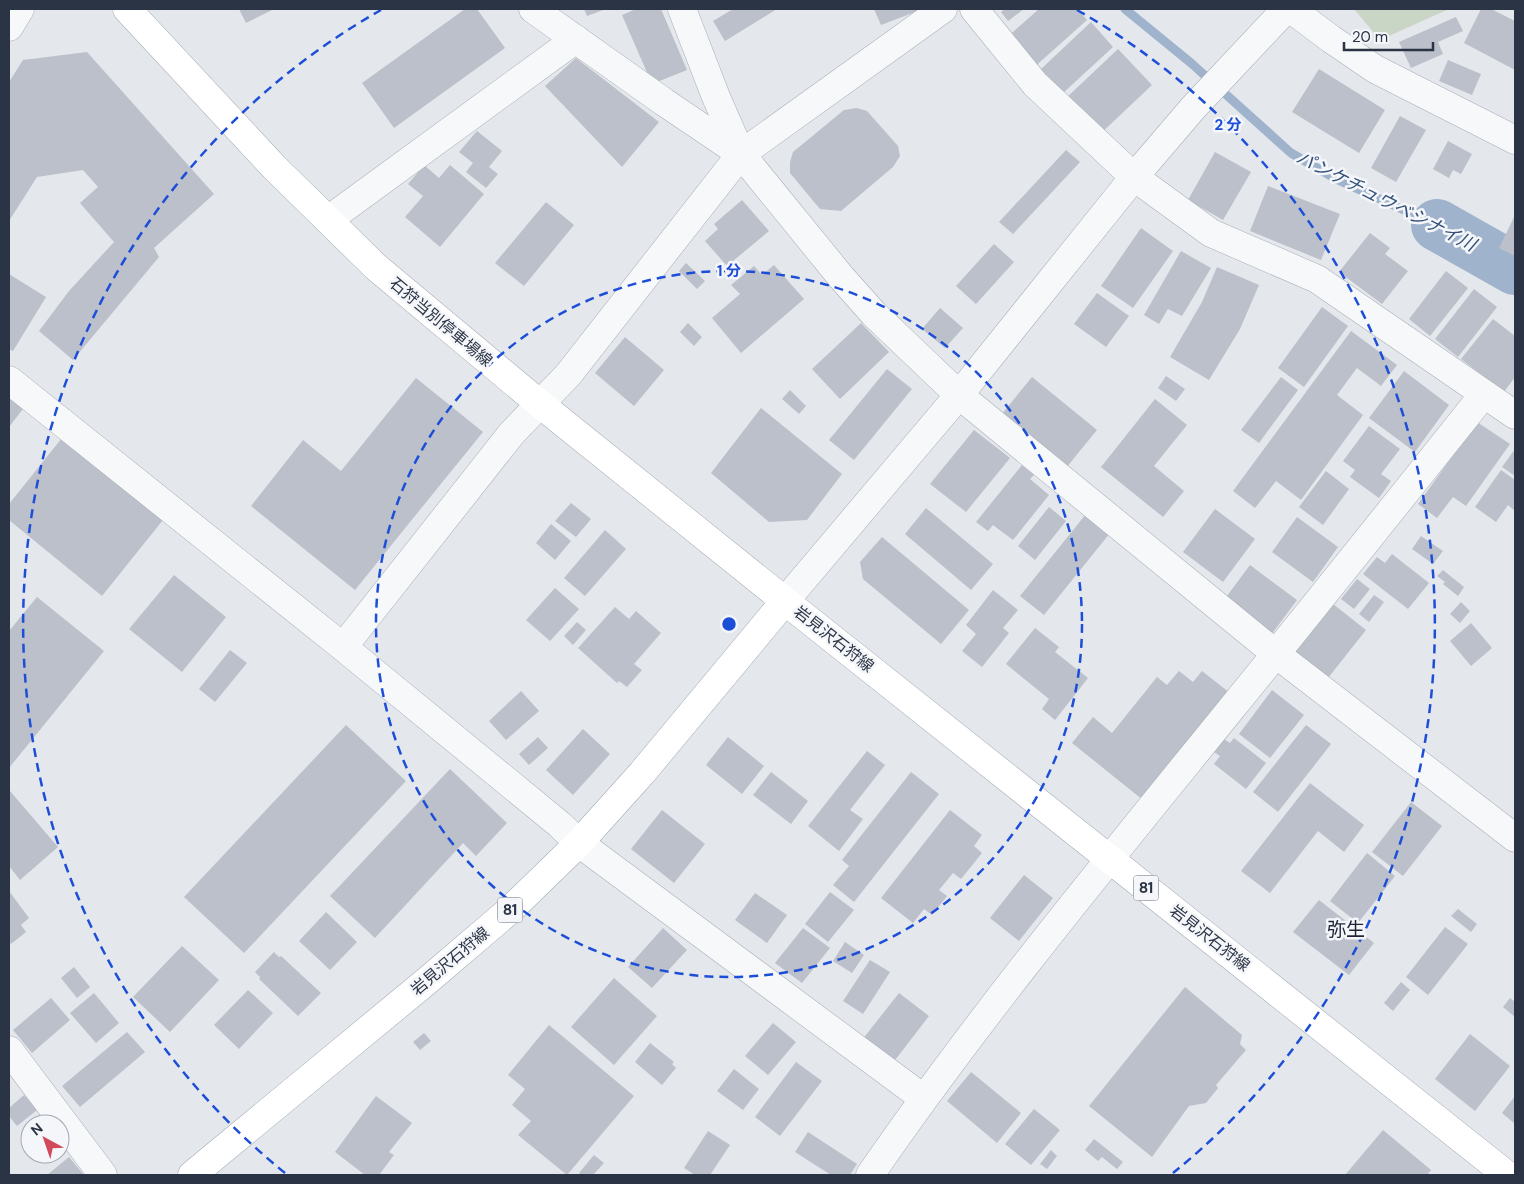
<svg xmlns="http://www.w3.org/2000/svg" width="1524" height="1184" font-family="'DM Sans','Noto Sans JP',sans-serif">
  <rect width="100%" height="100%" fill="#e4e7ec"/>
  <!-- green -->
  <path fill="#c9d6c5" d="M1354,9h95l-69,31z"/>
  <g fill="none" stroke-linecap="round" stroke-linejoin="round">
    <!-- stream -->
    <path stroke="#9fb4cc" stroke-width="9" d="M1125,9l66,54 100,90 47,27 99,45"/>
    <!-- river -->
    <path stroke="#9fb4cc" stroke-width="52" d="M1437,225l78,44"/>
  </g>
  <!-- building -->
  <path fill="#bbc0ca" d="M239,9h35l-28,14z
    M465,9h12l28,39 -111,80 -32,-45z
    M584,9h22l-19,7z
    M636,9h25l26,61 -35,14 -30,-69z
    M733,9h44l-52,32 -12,-20z
    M874,9h49l-42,16z
    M1005,9h19l-16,12 -7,-9z
    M1039,9h38l10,11 -56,50 -27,-30z
    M1481,9h10l24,12v49l-51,-27z
    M1456,17l7,14 -25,11 5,12 -32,14 -12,-26z
    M1091,22l22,25 -51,47 -22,-24z
    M1118,49l34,36 -54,51 -34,-36z
    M87,52l127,142 -60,54 5,9 -86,103 -34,-29 30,-40 45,-49 -34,-39 18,-16 -15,-17 -46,7 -28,44v-139l14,-22z
    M576,58l83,64 -37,45 -77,-81z
    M1448,60l33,14 -9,21 -33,-14z
    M1319,69l66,41 -26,43 -67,-41z
    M857,108l10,3 31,35 2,10 -7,11 -52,44 -21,-2 -30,-36v-11l3,-10 51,-42z
    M1400,116l26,14 -30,52 -25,-14z
    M477,131l25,20 -13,16 9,7 -12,14 -20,-16 7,-9 -14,-11z
    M1448,141l24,13 -11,20 -8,-4 -4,8 -16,-9z
    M1066,150l14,12 -67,72 -14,-12z
    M1215,152l36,20 -28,48 -35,-20z
    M424,165l15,13 11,-13 34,29 -44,53 -35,-30 18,-21 -15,-12z
    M1268,186l72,28 -19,46 -71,-29z
    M742,200l27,31 -42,35 -22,-25 13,-12 -4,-5z
    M546,202l28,23 -50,61 -29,-23z
    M1515,215v41l-16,-8z
    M1141,228l32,23 -40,57 -32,-22z
    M1370,233l20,15 -5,6 23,17 -26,33 -43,-32z
    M994,244l20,18 -38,42 -20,-18z
    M1181,251l30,17 -29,48 -14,-7 -9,15 -15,-9z
    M686,263l19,18 -8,8 -18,-18z
    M774,265l30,34 -63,54 -29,-35 28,-24 -9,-9 23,-19 8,9z
    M1217,267l42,18 -19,44 -31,51 -39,-23 32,-55z
    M1446,271l22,17 -38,48 -21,-17z
    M9,274l37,23 -33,54 -4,-2z
    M1474,289l23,18 -39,50 -23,-18z
    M1097,293l32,23 -23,31 -32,-23z
    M1322,307l26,19 -44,61 -26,-19z
    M940,308l23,20 -18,20 -23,-19z
    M1493,319l22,17v41l-11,15 -43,-33z
    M688,323l14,14 -8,9 -14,-14z
    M861,323l28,29 -49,47 -28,-30z
    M1351,331l46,34 -16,21 -24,-18 -20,27 26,20 -62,85 -25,-19 -21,27 -22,-17z
    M625,337l39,33 -30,36 -39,-33z
    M887,369l25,20 -58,71 -25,-20z
    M1404,371l45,34 -34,47 -46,-34z
    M1166,376l19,13 -9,12 -18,-13z
    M1032,377l65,53 -31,38 -65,-53z
    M1281,377l17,13 -39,53 -18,-13z
    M416,378l67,54 -128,158 -104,-84 52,-66 38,31z
    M790,390l16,16 -7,8 -17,-15z
    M9,391l17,14 -17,22z
    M1155,399l32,26 -33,41 30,25 -21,26 -62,-50z
    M761,408l81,66 -35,46 -38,2 -58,-49z
    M1477,422l33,22 -44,62 -13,-9 -16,21 -19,-14z
    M1369,426l31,23 -19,25 10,7 -12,17 -29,-21 5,-7 -12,-9z
    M974,430l36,28 -44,54 -36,-28z
    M66,433l101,82 -65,81 -93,-76v-16z
    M1515,449v27l-13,-9z
    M1022,465l12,10 -4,4 19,16 -36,45 -20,-15 -5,6 -12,-9z
    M1501,470l14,10v31l-7,-6 -12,17 -21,-15z
    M1326,471l23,18 -26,36 -24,-18z
    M571,503l20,16 -15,18 -21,-16z
    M1049,507l17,14 -31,39 -17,-14z
    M926,508l67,56 -22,26 -66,-56z
    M1215,509l40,30 -32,43 -40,-30z
    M1086,514l24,19 -66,82 -24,-19z
    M1297,517l41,30 -25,35 -41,-30z
    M551,524l20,17 -16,19 -19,-17z
    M605,530l21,19 -41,47 -21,-18z
    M1421,536l22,15 -10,13 -21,-15z
    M882,537l87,73 -28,34 -78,-65 -3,-17z
    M1392,554l37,29 -21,26 -45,-35 14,-17 8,6z
    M1250,565l47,35 -26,35 -47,-35z
    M1443,570l21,17 -6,9 -15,-12 2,-2 -8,-6z
    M174,575l52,42 -44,55 -53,-43z
    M1357,579l13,10 -16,20 -13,-10z
    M555,588l24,21 -29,32 -24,-21z
    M993,590l25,20 -15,18 6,5 -27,34 -20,-16 14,-17 -10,-9z
    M1374,595l10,7 -15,20 -10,-8z
    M37,597l67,54 -95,117v-137z
    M1461,602l9,9 -10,12 -10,-9z
    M1333,604l33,26 -38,48 -33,-26z
    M615,607l14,12 7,-8 25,22 -27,31 8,6 -15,17 -8,-6 -2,2 -39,-35z
    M577,622l9,8 -13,15 -9,-9z
    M1471,623l21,25 -21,18 -21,-25z
    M1035,628l24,19 -4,5 33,26 -33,42 -13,-11 7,-10 -43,-35z
    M230,650l17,13 -32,39 -16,-13z
    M1179,671l14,11 9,-11 28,22 -87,107 -71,-57 21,-26 19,16 45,-56 10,8z
    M1272,690l32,25 -34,43 -31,-24z
    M521,691l18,20 -33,29 -17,-19z
    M346,725l60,56 -162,172 -60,-56z
    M1306,725l25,19 -53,68 -25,-20z
    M583,729l27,25 -37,41 -27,-25z
    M538,737l10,11 -19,17 -10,-11z
    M728,737l36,29 -22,28 -36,-29z
    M1234,738l32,25 -20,26 -32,-25 6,-8 -6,-4 10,-13 6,4z
    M867,751l18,14 -35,45 13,9 -24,32 -31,-25z
    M450,769l57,54 -31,33 -13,-13 -88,95 -45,-42z
    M771,772l37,29 -17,23 -38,-29z
    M911,772l28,22 -85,108 -21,-17 16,-19 -7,-6z
    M1310,783l54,42 -20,27 -26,-21 -48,62 -29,-22z
    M10,791l48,56 -38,33 -11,-14v-74z
    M1411,802l31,24 -39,50 -31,-24z
    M662,810l43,34 -31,39 -43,-34z
    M950,810l32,25 -8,11 8,7 -21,26 -8,-6 -14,17 8,6 -15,19 -8,-6 -11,14 -32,-25z
    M1367,853l28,23 -37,47 -28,-22z
    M1024,875l29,23 -34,43 -29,-23z
    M9,891l20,27 -8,7 5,7 -15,12 -2,-4z
    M830,892l24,18 -26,32 -23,-18z
    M755,893l32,22 -20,28 -32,-23z
    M1319,900l55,43 -25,32 -56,-43z
    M1458,909l19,15 -6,8 -20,-16z
    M326,912l31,30 -27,28 -31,-29z
    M1445,927l23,17 -40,51 -22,-18z
    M663,928l24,22 -35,38 -24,-21z
    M803,928l27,20 -28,35 -27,-20z
    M845,942l19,13 -12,18 -19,-12z
    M182,946l37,34 -49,52 -37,-35z
    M274,952l5,5 2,-1 40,37 -23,23 -39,-37 1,-2 -5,-5z
    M870,960l20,12 -27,42 -20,-13z
    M74,967l16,20 -13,11 -16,-20z
    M614,978l43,38 -43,49 -43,-38z
    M1401,982l9,8 -17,21 -9,-8z
    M1185,987l57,48 -2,9 6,6 -30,35 2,3 -12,15 -17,3 -37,51 -63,-51z
    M248,990l25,23 -34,36 -25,-24z
    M94,993l25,30 -23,20 -26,-30z
    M899,993l30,23 -37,48 -30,-24z
    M51,998l19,22 -38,33 -19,-23z
    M1510,998l5,4v15l-12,-10z
    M773,1023l23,19 -28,33 -23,-19z
    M549,1025l85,71 -67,79 -49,-40 13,-14 -19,-16 13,-16 -17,-14z
    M127,1032l18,20 -65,55 -18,-21z
    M424,1033l7,8 -11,9 -7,-8z
    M1470,1034l40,32 -35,45 -40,-32z
    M650,1043l24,19 -2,2 4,4 -14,17 -27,-23z
    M796,1062l26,19 -42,55 -25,-19z
    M734,1069l25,20 -16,21 -26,-19z
    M971,1072l50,41 -24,30 -50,-42z
    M24,1095l13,15 -20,16 -8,-10v-8z
    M376,1096l36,27 -23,29 5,3 -15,20h-14l-30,-23z
    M1515,1096v28l-13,-11z
    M1034,1109l26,21 -29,35 -26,-21z
    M1383,1130l48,40 -4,5h-82z
    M708,1131l22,14 -20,30h-15l-11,-7z
    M808,1132l49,32 -7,11h-19l-36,-23z
    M1094,1139l29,23 -6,7 -15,-12 -4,4 -13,-11z
    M1051,1150l6,6 -10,13 -7,-5z
    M594,1155l10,8 -11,12h-11l-3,-2z
    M69,1157l15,18h-37z"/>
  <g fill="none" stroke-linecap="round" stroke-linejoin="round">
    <!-- minor casing -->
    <g stroke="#a9aeb7" stroke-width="29">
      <path id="minor" d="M533,9l131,93 77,52
        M682,9l34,88 25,57 100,123 33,37 85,81 317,259 239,184
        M974,9l61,75 99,93 77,56 106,46 198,136
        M1291,9l40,30 44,30 140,71
        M9,27l11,-18
        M328,220l248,-181
        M9,380l334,267 216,177 20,19 344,255
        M785,601l174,-206 175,-218 59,-69 93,-99
        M343,647l169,-214 56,-58 173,-221 202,-145
        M9,1050l94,125
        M870,1175c111,-161 237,-313 361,-466 85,-104 169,-210 253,-315"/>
    </g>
    <!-- secondary casing -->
    <g stroke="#a9aeb7" stroke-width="29">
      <path id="secondary" d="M127,9l147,158 102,100 164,137 245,197"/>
    </g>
    <!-- primary casing -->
    <g stroke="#a3abb8" stroke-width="29">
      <path id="primary" d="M192,1175l236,-195 82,-70 69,-67 63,-70 143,-172 722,574"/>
    </g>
    <!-- minor -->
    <use href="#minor" stroke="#f7f8fa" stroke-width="28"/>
    <!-- secondary -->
    <use href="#secondary" stroke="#fff" stroke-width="28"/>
    <!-- primary -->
    <use href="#primary" stroke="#fff" stroke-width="28"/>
  </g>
  <!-- distance rings -->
  <g fill="none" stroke="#1d4ed8" stroke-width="2.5" stroke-dasharray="9 6">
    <circle cx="729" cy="624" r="353"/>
    <path d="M285 1173A706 706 0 0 1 381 10M1077 10A706 706 0 0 1 1173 1173"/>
  </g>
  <g text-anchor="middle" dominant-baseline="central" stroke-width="5" stroke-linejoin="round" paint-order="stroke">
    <!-- shield labels -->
    <g fill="#f4f6f9" stroke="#676e7b" stroke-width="1">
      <rect x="1133.5" y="875.5" width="25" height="25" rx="4"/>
      <rect x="497.5" y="897.5" width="25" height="25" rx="4"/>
    </g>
    <g font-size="15" font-weight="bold" fill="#2b3445">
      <text x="1146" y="888">81</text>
      <text x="510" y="910">81</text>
    </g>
    <!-- street labels -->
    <g font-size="16" fill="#2b3445" stroke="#f4f6f9">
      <text transform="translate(441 322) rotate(40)">石狩当別停車場線</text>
      <text transform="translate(834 639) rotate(38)">岩見沢石狩線</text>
      <text transform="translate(1210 938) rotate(38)">岩見沢石狩線</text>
      <text transform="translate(450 961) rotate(-40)">岩見沢石狩線</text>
    </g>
    <!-- water labels -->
    <g font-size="18" font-style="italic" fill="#34527a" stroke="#f4f6f9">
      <text transform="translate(1386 201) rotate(27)">パンケチュウベシナイ川</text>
    </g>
    <!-- quarter labels -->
    <g font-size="19" fill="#1d2536" stroke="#f4f6f9">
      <text x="1346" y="929">弥生</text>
    </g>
  </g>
  <circle cx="729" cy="624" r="8" fill="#1d4ed8" stroke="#f4f6f9" stroke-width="2.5"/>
  <g font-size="15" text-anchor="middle" font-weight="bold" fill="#1d4ed8" stroke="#f4f6f9" stroke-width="5" stroke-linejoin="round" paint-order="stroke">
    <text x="1228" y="130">2 分</text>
    <text x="729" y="276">1 分</text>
  </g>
  <!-- border -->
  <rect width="1524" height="1184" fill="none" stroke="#2b3445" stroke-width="20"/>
  <!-- north arrow -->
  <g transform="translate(45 1139) rotate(320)"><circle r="24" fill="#f4f6f9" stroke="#a4a8b1"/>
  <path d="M0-4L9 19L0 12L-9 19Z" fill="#d1495b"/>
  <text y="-8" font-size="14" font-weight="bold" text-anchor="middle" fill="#2b3445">N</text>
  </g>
  <!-- scale -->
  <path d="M1344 42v8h89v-8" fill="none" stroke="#2b3445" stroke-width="2.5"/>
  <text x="1352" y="42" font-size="15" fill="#2b3445" stroke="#f4f6f9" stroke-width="4" paint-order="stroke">20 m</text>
</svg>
